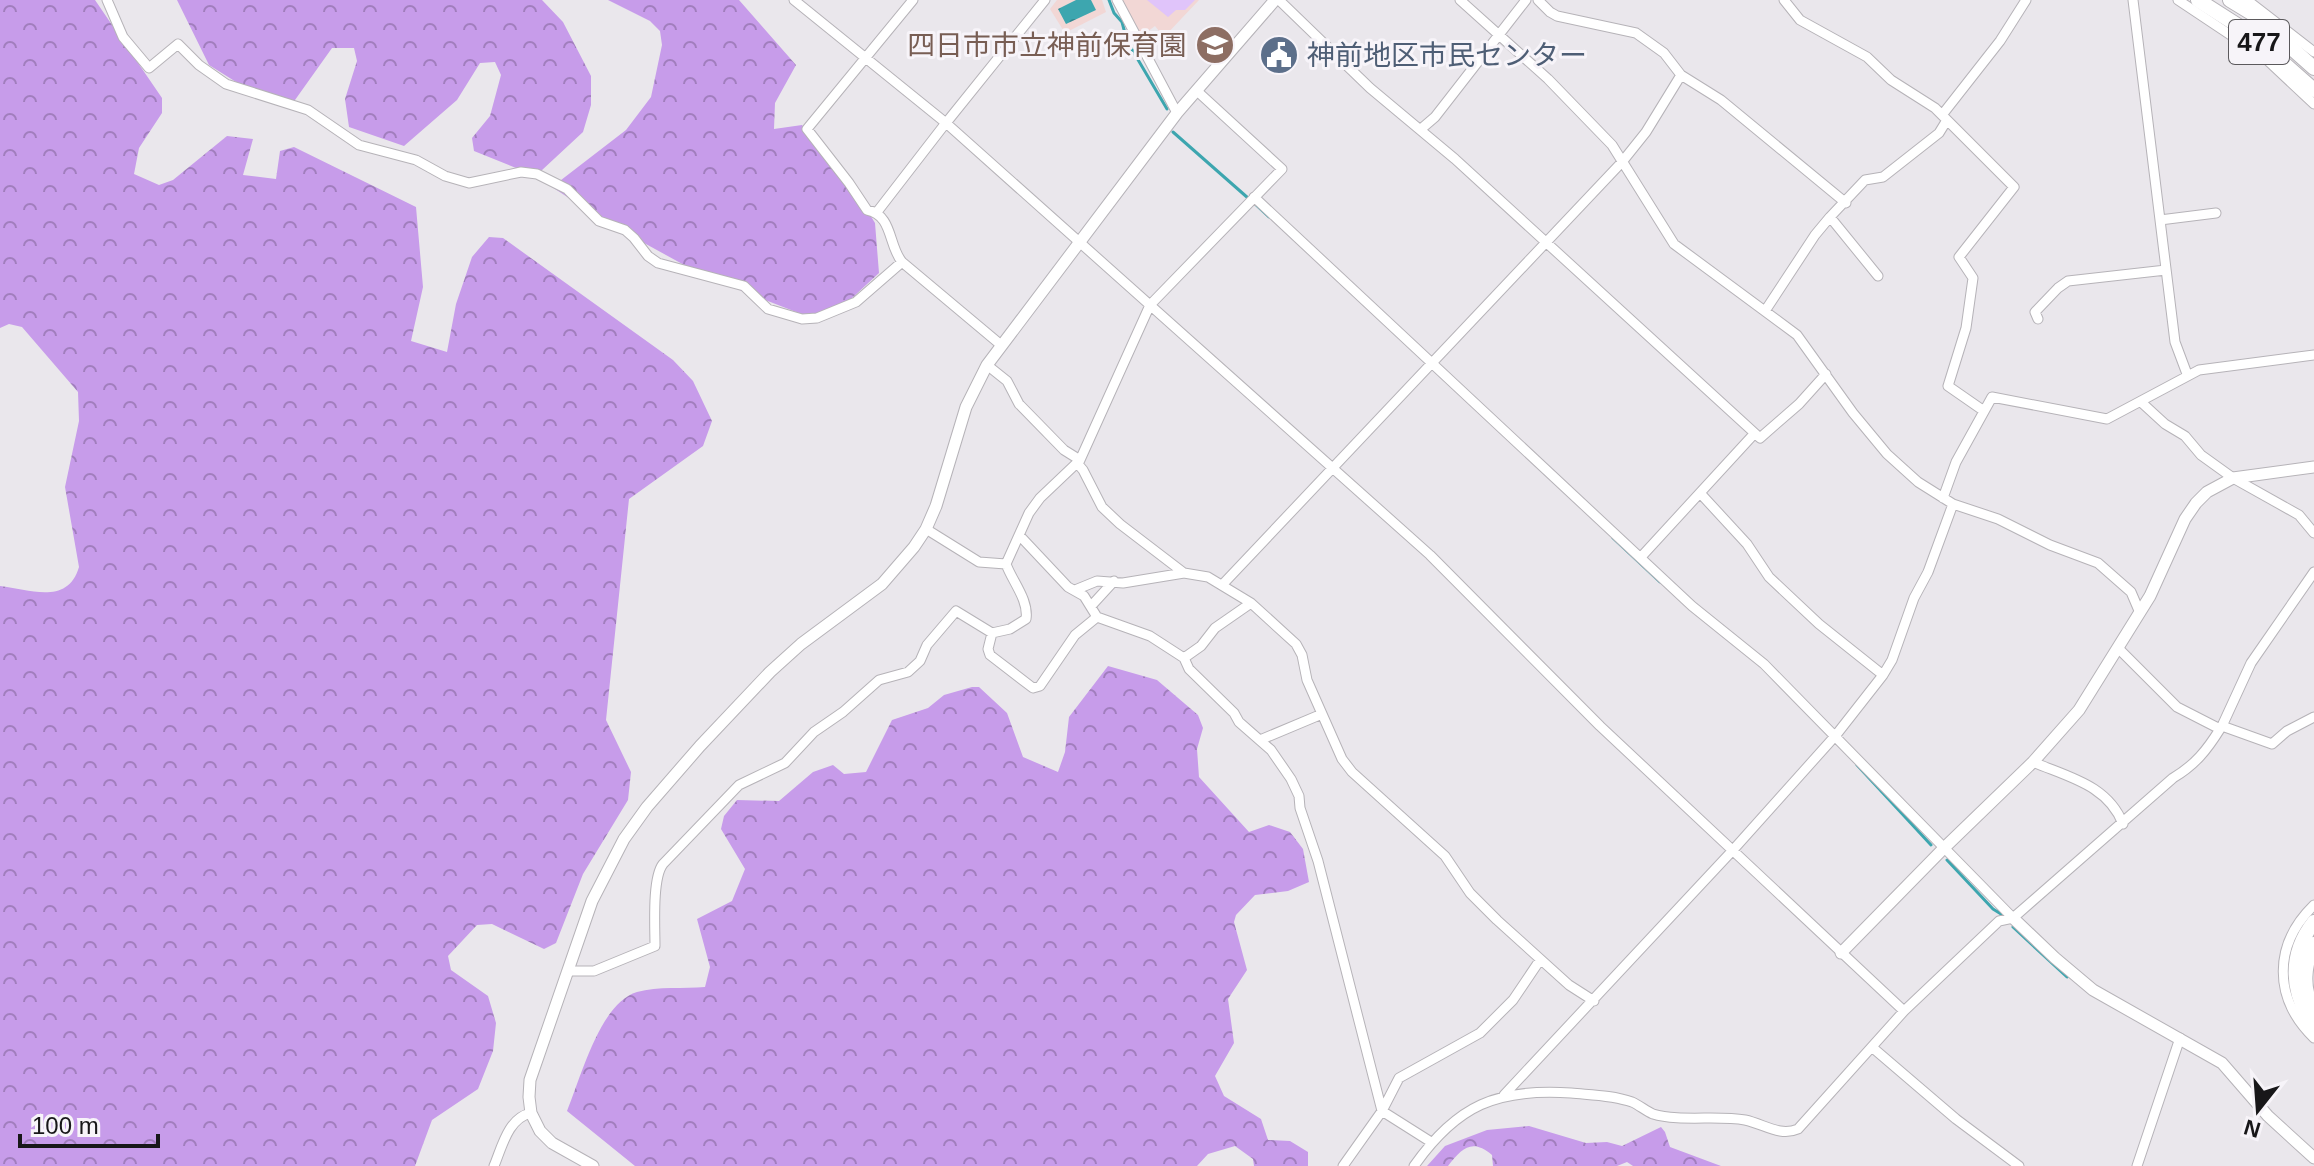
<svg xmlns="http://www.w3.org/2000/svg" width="2314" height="1166" font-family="Helvetica,'Noto Sans JP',sans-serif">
  <defs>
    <pattern id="forest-crowns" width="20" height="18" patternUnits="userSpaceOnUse" patternTransform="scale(2)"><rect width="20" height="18" fill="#c79cea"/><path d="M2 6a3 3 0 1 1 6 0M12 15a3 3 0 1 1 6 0" fill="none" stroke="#a17ebd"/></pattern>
    <pattern id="water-ripples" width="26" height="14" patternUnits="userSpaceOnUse" patternTransform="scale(2)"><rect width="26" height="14" fill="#3da6af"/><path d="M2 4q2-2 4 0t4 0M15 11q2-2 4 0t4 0" fill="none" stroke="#32868e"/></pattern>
  </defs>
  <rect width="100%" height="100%" fill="#eae7ec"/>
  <!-- education -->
  <path fill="#f2d7d5" d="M1057,0h45l4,12 -41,21 -15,-24z
    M1121,0h78l-35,37 -9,-11 -16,12z"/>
  <!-- forest -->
  <path fill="url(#forest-crowns)" d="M0,0h95l67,98v15l-23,35 -5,26 25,11 14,-5 54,-44 26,3 -10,36 33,4 4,-28 14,-4 122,60 7,80 -12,54 36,11 9,-48 16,-47 17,-20 14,1 170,122 20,21 19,40 -9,25 -74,53 -23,221 25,52 -3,28 -45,74 -27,69 -12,6 -52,-25 -15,1 -29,31 3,14 37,26 8,27 -3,28 -15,38 -46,31 -17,46h-415v-580c31,4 68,19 79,-19l-14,-80 14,-66 -1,-29 -56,-65 -13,-3 -9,4z
    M177,0h365l21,22 28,54v29l-8,27 -42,39 -15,1 -52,-21 -2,-13 18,-22 11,-41 -6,-13 -15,1 -23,37 -53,46 -55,-19 -4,-28 12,-38 -3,-13h-22l-37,52 -13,5 -25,-10 -48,-30z
    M608,0h131l57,65 -21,38 -1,26 28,-4 49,59 24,39 4,50 -41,38 -29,6 -103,-40 -102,-56 -52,-34 74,-57 25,-33 11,-52 -2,-14 -10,-10z
    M1108,666l49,14 41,35 5,13 -6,21 2,28 50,55 20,-7 21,7 13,17 6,33 -21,9 -33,4 -19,20 -2,7 13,48 -19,29 6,44 -19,33 9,20 37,23 7,21 22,1 18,11v14h-54l-1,-7 -18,-13 -27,8 -11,12h-562l-68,-55c14,-34 33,-108 70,-119 21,-6 47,-3 68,-5l5,-20 -13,-48 35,-18 13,-32 -24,-40 3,-13 13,-16 42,1 34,-29 20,-7 11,9 22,-2 26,-52 36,-12 16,-13 28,-8h7l28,26 16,44 35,15 7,-20 4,-35z
    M1529,1126l57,17 21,-1 15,4 39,-19 4,5 5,15 51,19h-88l-6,-4 -10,4h-124l-1,-11c-20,-17 -30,-7 -44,11h-21l18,-20 42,-16z"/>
  <!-- pitch -->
  <path fill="#e0c4fa" d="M1147,0h48l-10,10h-9l-8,7z"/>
  <!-- water -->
  <path fill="url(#water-ripples)" d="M1076,0h15l5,10 -30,14 -8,-15z"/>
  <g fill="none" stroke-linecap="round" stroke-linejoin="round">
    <!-- stream -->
    <path stroke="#3da6af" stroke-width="3" d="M1109,0l5,13 8,9 5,19 40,68
      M1173,132l75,66
      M1254,203l15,14
      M1613,538l47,44
      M1857,765l74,80
      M1947,860l46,49 8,5
      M2013,927l54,50"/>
    <!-- minor casing -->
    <g stroke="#b6b3b8" stroke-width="11">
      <path id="minor" d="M107,0l16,37 26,31 29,-24 21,21 27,19 82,26 51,35 57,15 29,16 24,7 52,-11 16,2 30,15 32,32 26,9 9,8 14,18 10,7 86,23 24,23 34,10 15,-1 39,-16 46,-40
        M794,0l152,123 484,432 170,171 304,285
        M913,0l-106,129 42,54 18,27c26,5 21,35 35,52l99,83
        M1117,0l60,113
        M1279,0l91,88 85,71 305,279 39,-34 27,-30
        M1460,0l88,79 64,66 62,99 123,91 56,78 34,41 31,28 35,22 45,15 52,26 48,18 33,29 9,21
        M1538,0l12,12 7,4 79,17 28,20 17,22 40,25 125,103
        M1784,0l16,20 67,37 24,23 44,28 79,79 -55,70 14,21 -7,50 -18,58 36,25
        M2133,0l27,220
        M2178,0l87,58 49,46
        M2247,0l67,52
        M1942,115l58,-74 26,-41
        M946,123l99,-123
        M1421,129l14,-12 91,-117
        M1254,197l438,409 72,58 249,254
        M877,212l68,-88
        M1830,217l48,59
        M1765,311l50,-76 15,-18 35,-37 18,-3 56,-44 8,-13
        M2038,319l-3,-7 23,-24 10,-7 98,-11
        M987,365l20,16 12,23 45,46 16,10
        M2187,374l-12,-32 -15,-122 56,-7
        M2141,402l24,22 20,12 16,19 32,23 66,37 15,18
        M1077,463l6,7 19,37 18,17 64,49 24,4 43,26 45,41 6,11 5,25 35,79 10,13 93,84 25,37 27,27 72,65 25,16
        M1700,493l47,51 22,33 50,47 64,51
        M1943,498l13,-36 36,-65 115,22 92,-49 115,-15
        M926,529l53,33 27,2
        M1020,536l48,51 16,9 13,21 53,19 34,22 5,11 45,44 5,9 32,28 20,29 8,17 1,12 18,53 64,250 49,31
        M1641,557l113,-123
        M1223,584l399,-422 24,-30 35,-57
        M1075,590l22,-9 26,2 61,-10
        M1092,605l22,-24
        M992,633l-4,16 2,6 43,33 7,-2 35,-51 22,-18
        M2118,648l59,59 43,22 2,-3 50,18 15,-13 27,-14
        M1184,658l17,-12 14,-18 36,-25
        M2222,726l29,-63 63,-91
        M1260,740l62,-26
        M2033,762c35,15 75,23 90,62
        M2314,905c-41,40 -41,93 0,133
        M569,971h25l61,-25c0,-19 -3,-68 8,-82l76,-79 46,-22 29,-31 29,-20 36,-32 29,-8 12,-11 7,-16 29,-34 36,22 18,-4 16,-10c3,-19 -14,-38 -20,-55l23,-51 11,-15 40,-38 70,-155 132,-136 -85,-78
        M1873,1048l83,71 63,47
        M1504,1095l229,-245 103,-115 47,-60 9,-15 22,-62 14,-26 25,-68
        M494,1166c8,-19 14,-48 37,-53
        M1343,1166l39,-55 17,-33 81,-45 33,-33 27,-40
        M1414,1166c43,-61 83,-78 157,-73 20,2 41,2 61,9 7,3 14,9 21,12 26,8 65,1 92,6 19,4 35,17 53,9l106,-118 95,-90 14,-3 160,-140c22,-13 34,-28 47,-49
        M2137,1166l43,-128"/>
    </g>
    <!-- tertiary casing -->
    <g stroke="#b6b3b8" stroke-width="13">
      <path id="tertiary" d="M2013,918l42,40 38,32 129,73 46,53 46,42
        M1841,953l102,-104 90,-87 46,-52 71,-114 35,-77 11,-16 11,-11 26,-14 81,-11
        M593,1166l-41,-23 -12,-12 -9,-18 -2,-16 1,-17 62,-179 32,-62 23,-32 53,-61 70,-74 31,-28 81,-60 32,-37 12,-18 10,-23 30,-99 21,-42 190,-252 98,-113"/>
    </g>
    <!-- trunk casing -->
    <g stroke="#b6b3b8" stroke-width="16">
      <path id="trunk" d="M2198,0l50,32 66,58
        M2230,0l23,14 61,54
        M2314,922c-26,33 -23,71 0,104
        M2314,944c-10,20 -13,46 0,64"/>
    </g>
    <!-- minor -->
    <use href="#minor" stroke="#fff" stroke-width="9"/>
    <!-- tertiary -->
    <use href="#tertiary" stroke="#fff" stroke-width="11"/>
    <!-- trunk -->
    <use href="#trunk" stroke="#fff" stroke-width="14"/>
  </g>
  <!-- icons -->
  <defs>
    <g id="school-disc" transform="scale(2)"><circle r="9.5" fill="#8d6e63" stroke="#f7f4f9"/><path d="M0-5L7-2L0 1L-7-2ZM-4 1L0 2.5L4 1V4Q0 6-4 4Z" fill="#fff"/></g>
    <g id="civic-disc" transform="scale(2)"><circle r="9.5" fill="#5c6f8a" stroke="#f7f4f9"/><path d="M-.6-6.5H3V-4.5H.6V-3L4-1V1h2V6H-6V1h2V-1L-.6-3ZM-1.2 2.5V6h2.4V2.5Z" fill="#fff"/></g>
  </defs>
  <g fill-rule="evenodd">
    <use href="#school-disc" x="1215" y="45"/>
    <use href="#civic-disc" x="1279" y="55"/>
  </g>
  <g text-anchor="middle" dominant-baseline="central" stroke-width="6" stroke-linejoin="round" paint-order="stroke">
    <!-- shield labels -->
    <rect fill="#f7f4f9" stroke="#5b595c" stroke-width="2" x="2229" y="20" width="60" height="44" rx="6"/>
    <g font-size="26" font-weight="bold" fill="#181719">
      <text x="2259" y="42">477</text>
    </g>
    <!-- education labels -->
    <g font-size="28" fill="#785e54" stroke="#f7f4f9" text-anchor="end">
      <text x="1187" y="45">四日市市立神前保育園</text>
    </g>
    <!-- service labels -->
    <g font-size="28" fill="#4e5e75" stroke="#f7f4f9" text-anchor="start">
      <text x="1307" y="55">神前地区市民センター</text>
    </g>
  </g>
  <!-- north arrow -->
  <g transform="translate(2258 1110) rotate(197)" stroke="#f7f4f9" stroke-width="6" paint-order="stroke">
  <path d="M0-6L14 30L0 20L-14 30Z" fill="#181719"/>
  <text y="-12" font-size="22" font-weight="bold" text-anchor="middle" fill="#181719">N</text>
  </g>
  <!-- scale -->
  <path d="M20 1134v12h138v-12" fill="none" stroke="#181719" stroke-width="4"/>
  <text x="32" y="1134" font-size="24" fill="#181719" stroke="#f7f4f9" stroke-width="6" paint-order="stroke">100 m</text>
</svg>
